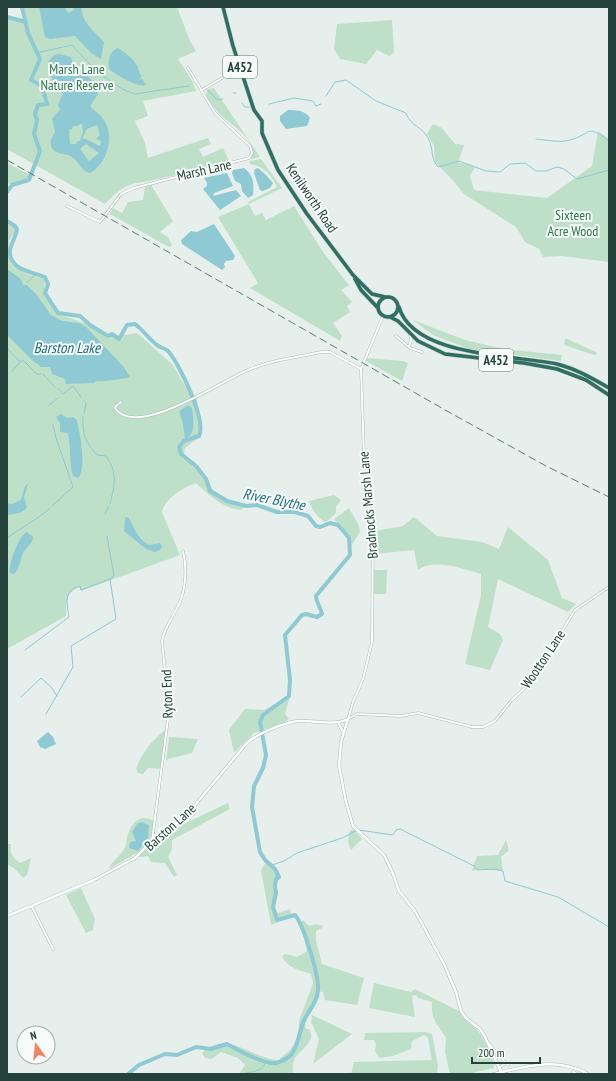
<svg xmlns="http://www.w3.org/2000/svg" width="616" height="1081" font-family="'PT Sans Narrow',sans-serif">
  <rect width="100%" height="100%" fill="#e6efeb"/>
  <!-- green -->
  <path fill="#bfe0c8" d="M22,7h155l13,34 6,10 -18,8 15,23 3,9 -53,10 5,15 -13,5 10,22 3,15 60,-20 3,6 -12,5 4,8 20,-9 7,15 -86,19c-18,1 -27,9 -39,22l-98,-55v-132l19,5z
    M392,20l2,33 -5,3 -12,-6 -11,14 -26,-5 -6,-10 3,-25z
    M214,88l46,69 -9,2 2,-8c-3,-17 -23,-26 -34,-38 -5,-5 -9,-11 -13,-18l2,-6z
    M433,124l9,4 13,16 9,1 -6,17 17,5 -5,9 4,14 73,8 45,-32 6,-35 11,8v123l-47,-6 -19,1 -4,-8 -14,-7 -9,-15 -52,-33 -15,-18 -14,-14 -1,-16 -7,-12z
    M261,159l21,29 -33,16 6,12 7,-3 4,7 28,-14 29,46 26,33 -8,5 11,12 -5,4 3,6 -17,11 9,13 -2,5 -90,-53 8,-5 -40,-66 31,-13 -1,-2 29,-15c-6,-13 -14,-21 -27,-23v-3z
    M7,163l23,12 -2,4 -18,5 -3,-1z
    M151,185l22,36 -13,11 8,5 4,8 -3,2 -59,-33 3,-6 9,5 6,-11 15,-2 2,-13z
    M7,224l7,3 2,3 -7,11 -1,12 3,11 19,11 15,4 -1,16 14,19 32,11 17,13 30,-5 36,32 20,35 4,-1 5,34 -2,4 -15,11 -1,7 22,21 7,14 17,10 17,5 -6,5c-17,-1 -32,-15 -45,-27 -12,4 -32,16 -34,29l18,43 -99,36 -2,-4c-15,8 -12,14 -13,29l-59,33z
    M413,320l52,20 39,9 58,6 -1,6 -92,-12 -36,-14z
    M565,338l31,14 1,2 -3,1 -30,-10z
    M367,358l36,3 5,2 -6,18 -36,-20z
    M334,495l7,5 -5,6v7l-10,9c-7,-2 -15,-14 -17,-21z
    M349,508l10,18 1,6 -9,14 -2,-8 -15,-19z
    M414,517l23,19 45,6 17,7 9,-22 40,33 14,38 14,6 -8,8 -70,-33 -10,48 12,7 3,6 -13,30 -25,-6 16,-69v-21c-18,-5 -47,-16 -63,-4l-4,-20 -38,4 -1,-23 28,-5z
    M374,570h13l-1,24h-12z
    M290,696l-5,18 4,5 -6,4 -29,10 -20,20 -5,-23 16,-21 19,1z
    M166,729l-4,40 -14,-1 -5,6 -5,-1 -2,-5c8,-18 15,-26 30,-39z
    M169,737l29,2 -6,14 -24,6 -2,3z
    M228,803l2,6 -58,31v9l-4,8 9,18 -3,2 -9,-14 -14,-1 -3,-6 -8,1 -5,-3 -26,15 1,-3c4,-6 11,-11 14,-17 3,-3 2,-8 3,-12 5,-15 12,-24 27,-16l-4,18 6,2 29,-21 1,3z
    M353,829l9,10 -11,11 -3,-8 1,-10z
    M506,840l3,10 -8,7 2,14 -22,-2 -9,2 5,-15 21,-1z
    M7,844h4c-2,9 2,14 9,19l11,-5 -4,17 -4,3 -8,-9 -8,-5z
    M271,862l10,16 -7,6 2,9 -3,14 5,6 12,-4 2,7 -21,9 -10,-55 4,-6z
    M81,888l14,31 -2,11 -7,3 -20,-38z
    M303,920l6,6 7,-2 7,2 -1,2 -6,3v10l6,23 42,14 -7,27 -32,-5 -2,-8 -6,-1 -12,32 1,6h3c9,14 -12,21 -15,32 -2,4 -1,9 -1,13h-54l6,-9 -7,-7 -17,-6 -9,7 -7,-1 -3,-5c24,-24 49,5 76,7l12,-10 8,-11 1,-18 14,-38 -2,-9c-12,-4 -24,-6 -29,-18l3,-2 12,3 10,-6 -5,-21 -4,-6z
    M374,983l37,9 4,-3 44,22c4,9 12,13 19,20 7,9 16,26 16,37l-27,6h-17l-5,-22 1,-14c-9,-15 -15,-17 -14,-36l-14,-4 -2,-3 -4,1 3,21 -46,-9z
    M312,1015l40,19 -39,30 6,-25 -8,-17z
    M426,1032l6,2 6,32 -1,8h-86l3,-12 78,-2 -4,-22 -4,-3 -12,6 -1,8 -18,7 -14,2 -4,-7 1,-7 -2,-4h-10l1,-7z"/>
  <!-- water -->
  <path fill="#8ec9d4" fill-rule="evenodd" d="M39,7h26l3,6 6,-3 -1,-3h8c1,16 14,25 23,35l-3,17 -10,-6 -16,-17 -25,3 -5,-2z
    M118,48c6,4 14,9 18,16 3,4 2,8 6,12l-3,4 3,-1 4,6c-8,3 -30,-10 -37,-16 -2,-7 1,-19 9,-21z
    M59,54l12,3 3,10 9,3 14,17 -1,3 2,4 -8,12c4,5 10,8 13,13 13,16 4,45 -13,54 -10,-2 -11,-12 -18,-16 -5,-4 -17,-2 -20,-9 -4,-7 2,-12 3,-17l-3,-12 8,-10 -2,-4 5,-12 -6,-2 -3,-4 -6,-25 6,-7zM80,124h2l1,8 -3,9h-2l-2,3h-6l-1,-14 3,-1 1,-3h5zM97,125l3,10 -4,4 5,2 -1,5 -14,-7h-4l5,-10zM86,144l13,9 -10,8 -9,-12z
    M288,110c8,0 17,0 22,8l-3,8 -21,3 -6,-8v-5z
    M244,168c10,8 10,15 9,27l-5,3 -6,-7 -1,-7 -6,-3 -3,-8 1,-3z
    M258,168l8,7 7,8 -3,5 -7,3 -3,-1 -6,-17 1,-4z
    M227,173l6,13 -19,7 -1,3 23,-6 5,6 -21,14 -17,-21 4,-3v-3l-3,-5z
    M214,224l21,32 -2,4 -7,1 -2,3 1,3 -3,3 -40,-26 -1,-4 10,-9 6,1z
    M7,269l14,10 2,6h4l9,9 15,21 11,6 17,2 7,4 37,39 7,11c-4,2 -30,5 -34,4l-2,2 -28,1 -1,-5 -13,-5 -2,-7h-9l-9,-7 -25,-25z
    M188,405l4,3c1,10 5,27 -7,31l-2,-15 -4,-13z
    M61,414l6,4 6,-1 4,3c3,14 10,47 1,58l-5,-2c-4,-14 -2,-28 -5,-43l-8,-1v-9l-4,-6z
    M28,484l-4,13 3,11 -7,5 -13,2v-12l5,1 9,-4 4,-14z
    M128,517c6,9 10,24 22,28l10,-2 2,3 -2,4 -5,2 -9,-3 -22,-18 1,-13z
    M27,532l6,5c0,7 -7,10 -10,16 -3,7 -3,15 -9,21l-4,-1c-2,-8 9,-38 17,-41z
    M48,732l5,5 3,7 -11,5 -5,-2 -3,-6z
    M141,822l8,3 -1,13 -10,13 -9,-3 1,-6 6,-1 -4,-9 5,-8z"/>
  <g fill="none" stroke-linecap="round" stroke-linejoin="round">
    <!-- stream -->
    <path stroke="#8ec9d4" stroke-width="1" d="M36,53l36,-8 25,27 27,18 11,4 54,-8
      M207,90l11,10 5,-1
      M233,93h3
      M326,96l9,-14 11,-2 30,21 30,12c5,14 16,13 22,25 6,10 2,21 10,29l21,-6 27,10 14,1 10,-8 15,-1 11,8h10l11,-4 7,2 13,10 32,-9
      M242,103l3,4h5
      M269,104l25,-6 19,3 3,5 5,-2
      M536,139c10,1 24,4 34,1 22,-6 16,-17 39,1
      M27,282l6,-5 2,-3
      M7,348l12,13h5l13,13h4
      M12,371l9,-10
      M43,374l12,13
      M58,388l5,6 10,-8 8,11
      M84,401l2,3 -2,9
      M49,405l9,-7
      M83,416c-1,17 2,26 14,39l9,1c12,18 9,27 4,48
      M52,506l21,-19 -17,-49 -3,-13
      M105,514l4,-8
      M7,538c15,-11 30,-18 43,-30
      M25,650l44,-33c-2,-14 -6,-26 11,-31l1,4 29,-11
      M21,697l20,-19 10,9 6,9
      M46,714l27,-47 -2,-21 45,-27 -6,-40 4,-3 -7,-40
      M359,830l34,5 3,-5 4,-1 74,37 3,4 18,-1 8,2 2,10 53,16 51,30
      M272,865l12,-4 13,-8 45,-15 14,-7
      M244,1074c7,-3 17,-1 22,-12"/>
    <!-- river -->
    <path stroke="#8ec9d4" stroke-width="4" d="M7,17l19,5
      M7,192l5,-7 17,-5 11,-29 -6,-17 3,-14 -2,-6 3,-9 9,-1 -5,-18 -11,-6 9,-21 -12,-26 -6,-26
      M7,221l8,5 2,3c-1,8 -6,14 -7,21 -2,20 23,22 35,27l3,7 -3,9 13,20 22,3 10,9 18,11 4,-2 7,5 8,-14 8,-1c8,6 14,15 22,21 3,3 8,3 11,6 11,12 39,70 31,85l-15,5 -5,6 2,7 15,12 10,13 4,12 17,10 19,5 11,-1 20,7h18l13,4 8,10 4,1 10,-4 8,2 7,8 4,5 1,17 -34,41c0,6 5,12 6,18l-5,3 -11,-3 -4,1 -17,20 5,45 -1,16 -26,19 -3,7 6,33 -3,13 -9,18 -2,21 8,45 5,8 10,9 4,8 -3,2 -1,7 1,7 -3,14 4,13 18,-5c9,11 24,60 23,75 0,12 -11,22 -15,33 -4,11 -5,23 -12,32 -3,3 -12,8 -16,8 -13,1 -36,-13 -48,-19l-16,5 -15,-2 -19,8 -12,-1 -26,11 -11,9"/>
    <!-- street casing -->
    <g stroke="#a8b8b2" stroke-width="3">
      <path id="street" d="M202,90l20,-12
        M67,206l33,16 21,-28 13,-6 115,-30 3,-5 -2,-7 -35,-33 -27,-45
        M396,336l14,12 12,4
        M409,347l2,-7 -1,-5
        M121,402l-5,4 -1,2c21,32 108,-28 133,-38 23,-10 49,-13 74,-18h8l31,17
        M348,719l5,-17 10,-23 9,-37 1,-113 -8,-42 -4,-118 22,-53
        M348,719l9,-5 44,2 17,-3 54,14h11l12,-6 16,-20 18,-17 46,-74 34,-23
        M152,841l17,-130 -7,-70c2,-14 12,-25 17,-37 7,-15 8,-37 4,-53
        M32,907l21,42
        M489,1044l19,21
        M499,1068l7,-5
        M573,1072l4,2"/>
    </g>
    <!-- secondary casing -->
    <g stroke="#a4bbb3" stroke-width="3.5">
      <path id="secondary" d="M348,719l-7,23 -2,24 7,36 7,24 31,29 8,16 7,20 16,20 29,53 12,28 5,19 5,7 14,11 5,8 16,35
        M338,722l5,10
        M7,916l87,-36 41,-22 17,-17 33,-24 61,-73c10,-10 39,-22 53,-23 16,-1 35,5 49,-2
        M494,1074c32,-8 63,-17 94,0"/>
    </g>
    <!-- highway casing -->
    <g stroke="#c2cac8" stroke-width="4.5">
      <path id="highway" d="M223,7l10,39 21,64 8,11v12l16,37 29,44 46,61 19,19 13,3
        M355,279l6,11 16,17
        M378 307a10 10 0 1 1 20 0a10 10 0 1 1-20 0Z
        M399,307c14,50 116,48 158,57 19,5 35,14 52,24
        M390,317l8,4 20,20 27,13 79,9 33,6 29,11 23,15"/>
    </g>
    <!-- street -->
    <use href="#street" stroke="#fff" stroke-width="2"/>
    <!-- secondary -->
    <use href="#secondary" stroke="#fff" stroke-width="2.5"/>
    <!-- highway -->
    <use href="#highway" stroke="#2f6f62" stroke-width="3.5"/>
    <!-- rail -->
    <path stroke="#5f7d75" stroke-width="1" stroke-dasharray="8 4" stroke-linecap="butt" d="M7,160l440,251 99,55 63,31"/>
  </g>
  <g text-anchor="middle" dominant-baseline="central" stroke-width="4" stroke-linejoin="round" paint-order="stroke">
    <!-- shield labels -->
    <g fill="#f7fbf9" stroke="#637a73" stroke-width="1">
      <rect x="223" y="56" width="34" height="22" rx="3"/>
      <rect x="479" y="349" width="34" height="22" rx="3"/>
    </g>
    <g font-size="13" font-weight="bold" fill="#24423a">
      <text x="240" y="67">A452</text>
      <text x="496" y="360">A452</text>
    </g>
    <!-- park labels -->
    <g font-size="14" fill="#2d7a4b" stroke="#f7fbf9">
      <text x="77" y="69">Marsh Lane<tspan x="77" dy="16">Nature Reserve</tspan></text>
      <text x="573" y="215">Sixteen<tspan x="573" dy="16">Acre Wood</tspan></text>
    </g>
    <!-- street labels -->
    <g font-size="14" fill="#24423a" stroke="#f7fbf9">
      <text transform="translate(204 170) rotate(-13)">Marsh Lane</text>
      <text transform="translate(312 198) rotate(56)">Kenilworth Road</text>
      <text transform="translate(368 505) rotate(-95)">Bradnocks Marsh Lane</text>
      <text transform="translate(543 659) rotate(-56)">Wootton Lane</text>
      <text transform="translate(167 694) rotate(-92)">Ryton End</text>
      <text transform="translate(170 827) rotate(-42)">Barston Lane</text>
    </g>
    <!-- water labels -->
    <g font-size="15" font-style="italic" fill="#1c6f80" stroke="#f7fbf9">
      <text x="67" y="347">Barston Lake</text>
      <text transform="translate(274 499) rotate(11)">River Blythe</text>
    </g>
  </g>
  <!-- border -->
  <rect width="616" height="1081" fill="none" stroke="#24423a" stroke-width="16"/>
  <!-- north arrow -->
  <g transform="translate(36 1045) rotate(345)"><circle r="19" fill="#f7fbf9" stroke="#a3b1ad"/>
  <path d="M0-3L7 15L0 10L-7 15Z" fill="#f4845f"/>
  <text y="-6" font-size="11" font-weight="bold" text-anchor="middle" fill="#24423a">N</text>
  </g>
  <!-- scale -->
  <path d="M472 1057v6h68v-6" fill="none" stroke="#24423a" stroke-width="2"/>
  <text x="478" y="1057" font-size="12" fill="#24423a" stroke="#f7fbf9" stroke-width="3" paint-order="stroke">200 m</text>
</svg>
